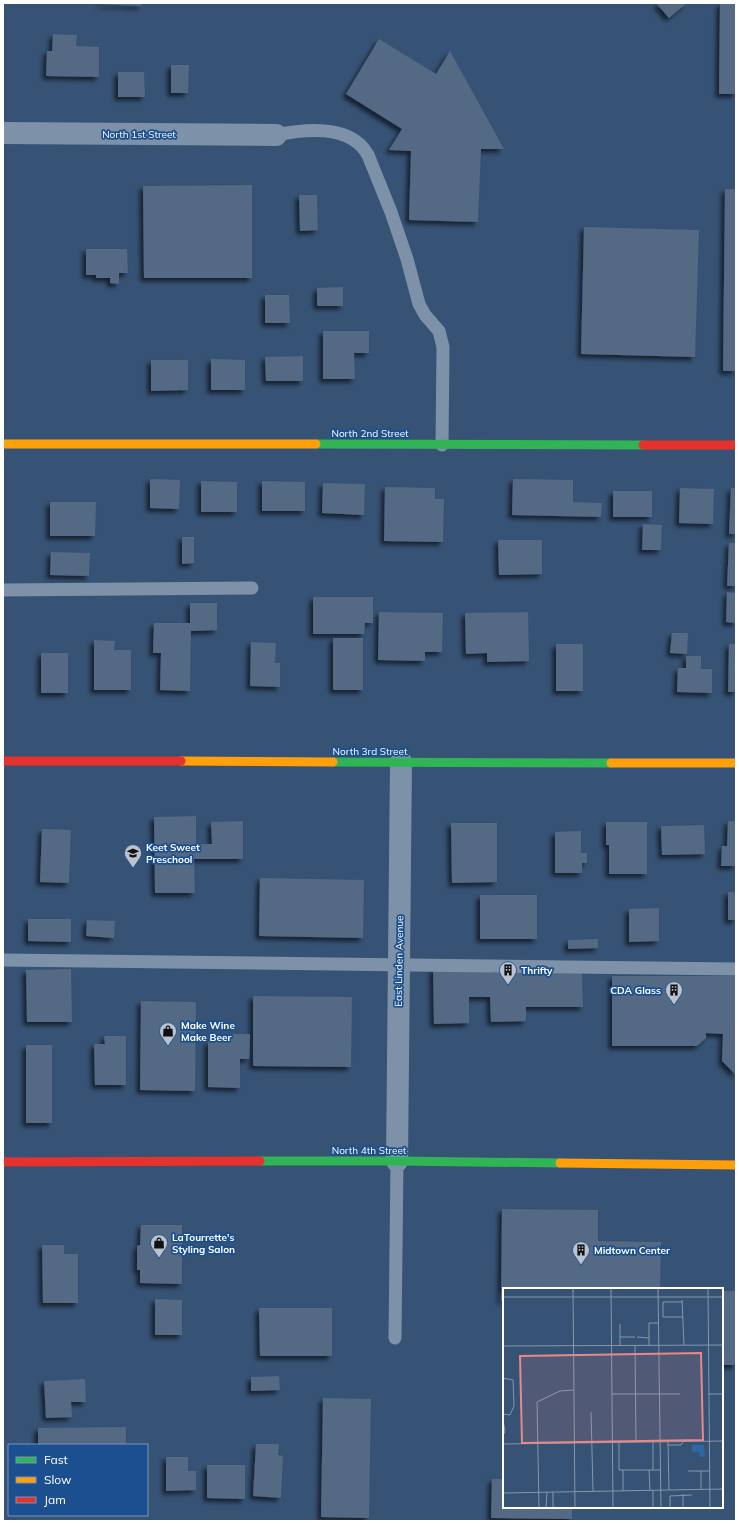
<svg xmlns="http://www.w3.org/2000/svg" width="739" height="1524" font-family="Mulish,sans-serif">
  <defs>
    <filter id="shadow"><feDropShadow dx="-3.5" dy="3.5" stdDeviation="2" flood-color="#0009"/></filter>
  </defs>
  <rect width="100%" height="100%" fill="#365274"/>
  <!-- building -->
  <path fill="#526984" filter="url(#shadow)" d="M99,3h43l-1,3 -42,-2z
    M656,3h31l-18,15z
    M720,3h16v91h-17z
    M53,34l24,1 -1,11 23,1v30l-53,-1 1,-25h5z
    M379,39l57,35 14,-23 54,98h-23l-3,73 -69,-2 2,-69 -22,-1 13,-21 -56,-35z
    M171,65h18l-1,28h-17z
    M118,72h26l1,25h-27z
    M252,185v93h-108l-1,-92z
    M725,189h11v182h-13z
    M299,195h18l1,35 -18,1z
    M584,227l115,3 -4,127 -114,-3z
    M86,249h41l1,24h-9v11l-9,-1v-5h-14v-3h-10z
    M343,287v19h-26v-18z
    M265,295h24l1,28h-25z
    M323,331h46v22h-15l1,26h-32z
    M303,356v25h-37l-1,-24z
    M211,359l34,1v30h-34z
    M151,360h37v30l-37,1z
    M150,479l30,1 -1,29 -29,-1z
    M513,479l60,1v22l29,1 -1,14 -89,-2z
    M201,481l36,1v30h-36z
    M262,481l43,1v29h-43z
    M323,483l42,1 -1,31 -42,-2z
    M385,487l50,1v11h9l-1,43 -59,-1z
    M680,488l34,1 -1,35 -34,-1z
    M731,488h5v46h-7z
    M613,491h39v26h-39z
    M50,502h46l-1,34h-45z
    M643,524l19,1 -1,25h-19z
    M182,537h12v26l-12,1z
    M498,540h44v34l-43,1z
    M729,543h7v43h-9z
    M51,552l39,1 -1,23 -39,-1z
    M727,592l9,1v30l-10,-1z
    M313,597h60v26h-8l-1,11h-51z
    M190,603h27v27l-26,1 -1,60 -30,-1 1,-37h-8l1,-30h36z
    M379,612l64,1 -1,39h-17v9l-47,-1z
    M528,612l1,49 -42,1v-9l-21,1 -1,-41z
    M672,633h16l-1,21 -17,-1z
    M333,638h30v52h-30z
    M94,640l21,1 -1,9h17v40h-37z
    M251,642l25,1 -1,20h5v24l-30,-1z
    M556,644h27v47h-27z
    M729,644h7v48h-8z
    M41,653h27v40h-27z
    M686,656h15v13h11v24l-35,-1 1,-24h8z
    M196,816v28h16l-1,-22 32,-1v38h-49l1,34h-40l-1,-76z
    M728,821h8v45h-15l1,-20h5z
    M606,822h41v52h-38v-29h-3z
    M451,823h46v59l-45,1z
    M704,825l1,29 -43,1 -1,-29z
    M42,829l29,1 -2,53 -29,-1z
    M581,831v22h6v10h-5v10h-27v-41z
    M260,878l104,2 -1,58 -104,-2z
    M728,892h8v28h-8z
    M480,895h57v44h-57z
    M659,908v33l-30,1v-33z
    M28,919h43v23l-43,-1z
    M87,920l28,1 -1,17 -28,-2z
    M598,939v9l-30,1v-9z
    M433,968h59v5h90l1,34h-57v14l-35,1 -1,-25h-21v26l-35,1z
    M71,969l1,53h-45l-1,-52z
    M612,976h124v99l-14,-14 1,-27 -17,-1v5l-9,8h-85z
    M253,996l99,1 -1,70 -98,-1z
    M141,1001l55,1 -1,89 -55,-1z
    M231,1034h19l-1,25h-9v29l-32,-1v-46h22z
    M104,1036h22v49h-31l-1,-41h11z
    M26,1045h26v78h-26z
    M502,1209l96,1v31l63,1 -1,47h-156v12h-3z
    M141,1225h41v59l-42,-1v-13h-3v-24l3,-1z
    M42,1245h22v9h14v49h-35z
    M722,1291h14v74h-14z
    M155,1299l27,1v35h-27z
    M259,1308h73v48h-72z
    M279,1376l1,14 -29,1v-14z
    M85,1379l1,23h-15l1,15 -26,1 -2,-37z
    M323,1398l48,1 -2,119 -48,-1z
    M126,1427v18h-88v-17z
    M256,1444h23l-1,11 5,1 -2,42 -28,-2z
    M166,1457h22v14h8v19l-30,1z
    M207,1465h38v34l-38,-1z
    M492,1479h12v28h68v12l-81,-1z"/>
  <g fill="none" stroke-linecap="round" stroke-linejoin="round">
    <!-- lane -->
    <path stroke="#7d92a8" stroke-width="13" d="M276,135c29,-6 75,-11 92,20l23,57 16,47 12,45 6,11 14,16 4,16 -1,98
      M3,590l249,-2
      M3,960l733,9
      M395,1338l2,-177"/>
    <!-- street -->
    <path stroke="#7d92a8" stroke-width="22" d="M3,133l273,2
      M397,1161l4,-399"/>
    <!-- fast -->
    <path stroke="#30b455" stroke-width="9" d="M316,444l327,1
      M333,762l278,1
      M260,1161h137l163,2"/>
    <!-- slow -->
    <path stroke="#ff9f0a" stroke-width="9" d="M3,444h313
      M181,761l152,1
      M611,763h125
      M560,1163l176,2"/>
    <!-- jam -->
    <path stroke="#e5322d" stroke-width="9" d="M643,445h93
      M3,761h178
      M3,1162l257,-1"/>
  </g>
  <!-- icons -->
  <defs>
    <g id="school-pin" transform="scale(0.9)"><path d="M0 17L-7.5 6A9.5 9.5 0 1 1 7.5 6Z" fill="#b9c2ce" stroke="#1b4f8f"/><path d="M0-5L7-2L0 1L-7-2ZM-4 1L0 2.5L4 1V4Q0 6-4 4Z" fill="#111"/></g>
    <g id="building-pin" transform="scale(0.9)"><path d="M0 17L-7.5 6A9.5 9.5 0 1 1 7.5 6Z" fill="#b9c2ce" stroke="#1b4f8f"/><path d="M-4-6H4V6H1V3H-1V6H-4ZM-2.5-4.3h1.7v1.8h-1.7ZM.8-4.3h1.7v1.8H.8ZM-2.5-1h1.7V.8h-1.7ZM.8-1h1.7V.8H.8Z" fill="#111"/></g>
    <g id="shop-pin" transform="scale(0.9)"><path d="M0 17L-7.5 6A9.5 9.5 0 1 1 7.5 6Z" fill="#b9c2ce" stroke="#1b4f8f"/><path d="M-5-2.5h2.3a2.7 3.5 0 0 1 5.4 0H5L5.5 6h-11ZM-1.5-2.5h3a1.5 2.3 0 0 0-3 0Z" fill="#111"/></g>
  </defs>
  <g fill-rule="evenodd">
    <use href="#school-pin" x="133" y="853"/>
    <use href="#building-pin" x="508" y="970"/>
    <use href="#building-pin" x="674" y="990"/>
    <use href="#shop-pin" x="168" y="1031"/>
    <use href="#shop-pin" x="159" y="1243"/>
    <use href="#building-pin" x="581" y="1250"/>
  </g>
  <g text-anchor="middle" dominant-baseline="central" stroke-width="3.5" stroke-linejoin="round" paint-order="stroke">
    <!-- street labels -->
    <g font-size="10" fill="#fff" stroke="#1b4f8f">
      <text x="139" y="134">North 1st Street</text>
      <text x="370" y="433">North 2nd Street</text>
      <text x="370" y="751">North 3rd Street</text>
      <text transform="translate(399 961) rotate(-89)">East Linden Avenue</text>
      <text x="369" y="1150">North 4th Street</text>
    </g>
    <!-- poi labels -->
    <g font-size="10" font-weight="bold" fill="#fff" stroke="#1b4f8f" text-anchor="start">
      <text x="146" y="847">Keet Sweet<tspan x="146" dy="12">Preschool</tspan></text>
      <text x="521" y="970">Thrifty</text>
      <text x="661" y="990" text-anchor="end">CDA Glass</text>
      <text x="181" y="1025">Make Wine<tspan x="181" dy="12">Make Beer</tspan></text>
      <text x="172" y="1237">LaTourrette's<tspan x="172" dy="12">Styling Salon</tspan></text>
      <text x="594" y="1250">Midtown Center</text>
    </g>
  </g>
  <!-- overview -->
  <g transform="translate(503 1288)">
    <rect width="220" height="220" fill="#365274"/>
    <path d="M189,157h12l1,12h-5l-1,-5h-7z" fill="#2f66a5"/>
    <path fill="none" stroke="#8697ac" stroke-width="1" d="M70,0l2,220M108,0l2,220M155,0l3,220M205,0l2,220M0,9h220M179,12l2,45M179,14h-19v15h20M117,49h15M134,49l12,1M0,58l220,-1M117,58v-22M132,58l1,96M146,58v-23h10M0,90l10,2 1,26 -4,9 -7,-1M109,106h68M205,106h15M88,124l2,79M0,132l2,11 -2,5M150,154v28M165,154l1,48M116,155v27h41M0,156l220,-3M165,157h13l2,-3M120,182v21M146,182l1,21M185,183h21M198,183v19M150,202v18M50,204v16M0,205l220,-4M180,206v14M36,220l-2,-106 23,-11 14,-1M43,220l1,-16M167,220v-12l22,-1"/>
    <path fill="#e88989" fill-opacity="0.15" stroke="#e88989" stroke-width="2" d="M198,65l2,87 -181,3 -2,-87z"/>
    <rect width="220" height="220" fill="none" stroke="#fff" stroke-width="2"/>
  </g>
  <!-- border -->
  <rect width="739" height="1524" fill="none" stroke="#ffffff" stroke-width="8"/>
  <!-- legend -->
  <rect x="8" y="1444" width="140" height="72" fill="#1b4f8f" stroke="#7695bc"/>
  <rect x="16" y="1457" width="20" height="6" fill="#30b455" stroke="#7695bc"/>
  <text x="44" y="1464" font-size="12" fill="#ffffff">Fast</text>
  <rect x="16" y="1477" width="20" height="6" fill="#ff9f0a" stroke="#7695bc"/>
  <text x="44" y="1484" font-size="12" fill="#ffffff">Slow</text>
  <rect x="16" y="1497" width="20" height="6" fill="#e5322d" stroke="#7695bc"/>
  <text x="44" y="1504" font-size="12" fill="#ffffff">Jam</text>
</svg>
